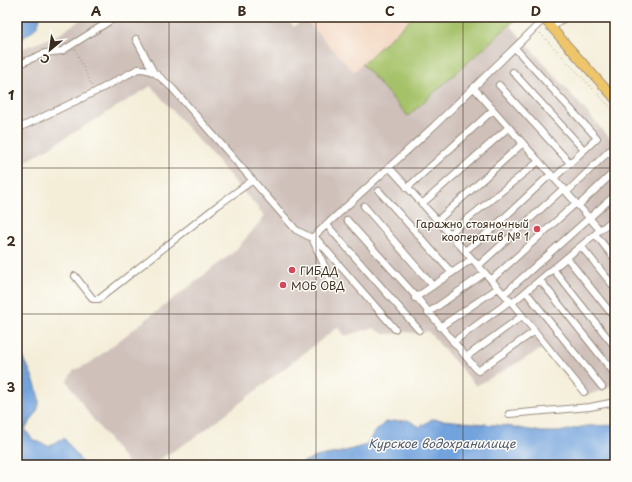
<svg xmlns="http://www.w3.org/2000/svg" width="632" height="482" font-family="'Playpen Sans',sans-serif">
  <rect width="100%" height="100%" fill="#fdfcf7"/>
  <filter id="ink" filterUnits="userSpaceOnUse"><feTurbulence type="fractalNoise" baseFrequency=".025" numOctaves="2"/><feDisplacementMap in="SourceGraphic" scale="8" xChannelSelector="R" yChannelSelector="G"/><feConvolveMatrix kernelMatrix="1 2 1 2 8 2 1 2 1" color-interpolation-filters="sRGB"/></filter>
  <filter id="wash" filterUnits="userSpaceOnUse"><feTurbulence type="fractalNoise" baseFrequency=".012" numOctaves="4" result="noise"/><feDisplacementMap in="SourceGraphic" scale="16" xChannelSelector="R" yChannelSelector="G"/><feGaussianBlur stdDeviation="0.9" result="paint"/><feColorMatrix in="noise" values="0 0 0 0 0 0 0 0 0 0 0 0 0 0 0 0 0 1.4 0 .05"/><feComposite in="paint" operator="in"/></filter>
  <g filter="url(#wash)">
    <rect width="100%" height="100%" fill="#f4eed9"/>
    <!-- built -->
    <path fill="#f3d4be" d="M305,17h108l-59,55 -50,-54z"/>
    <!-- industrial -->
    <path fill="#cfc0ba" d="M84,17h201l9,10 10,-9 50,54 8,-8 46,52 102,-91 105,119v239l-11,7 -20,6 -42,-47 -66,37 -48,-55 -9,3 -13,-2 -12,2h-10l-11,-6 -28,8 -7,-9 -141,109 -46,29h-22l-40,-51 -22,-33 6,-10 17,-8 145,-112 30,-35 -114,-130 -134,81v-116l43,-17z
      M600,17h15v17z"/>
    <!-- green -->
    <path fill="#a6c269" stroke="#707644" d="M413,17h98l3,4 -106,95 -46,-52z"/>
    <!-- water -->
    <path fill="#72a3dd" stroke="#56667e" d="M17,17h23c-2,13 -13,18 -23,24z
      M17,349c8,7 24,44 22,55 -2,10 -8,17 -14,25l7,10 16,7 16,-8 20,27h-67z
      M432,419l74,7 36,6h17l27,-6 29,-1v40h-318l18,-8 27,-5 24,-7 8,-12 11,-11 23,-2 12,7z"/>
  </g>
  <g filter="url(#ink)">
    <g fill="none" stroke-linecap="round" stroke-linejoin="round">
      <!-- minor casing -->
      <g stroke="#988c7c" stroke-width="8">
        <path id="minor" d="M552,28l13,-11
          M136,39l17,32
          M515,48l82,90 -43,40
          M17,65l28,-12 17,-2 54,-34
          M513,72l71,78
          M499,85l71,78
          M17,129l78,-37 43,-23c16,-1 24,10 35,20l123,141 16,8
          M389,167l123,136 88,-73 -126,-142
          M407,188l86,-78
          M379,191l73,82
          M567,192l42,-41 6,6
          M422,204l87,-77
          M579,205l36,-34
          M364,206l69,80
          M347,220l66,73 65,78 57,-40
          M437,221l86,-78
          M609,223l6,8
          M326,224l93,106
          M600,230l15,-12
          M449,234l90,-73
          M595,234l20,25
          M314,236l81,93
          M581,246l34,42
          M465,251l27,-22 59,-55
          M567,258l48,60
          M478,266l86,-78
          M553,269l62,78
          M75,276l18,23h6l118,-93 36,-26
          M491,280l85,-77
          M540,280l75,94
          M331,281l-19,-43 122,-112 110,-107
          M526,292l76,95
          M504,294l111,-99
          M415,298l57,-39
          M512,303l72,89
          M428,313l57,-40
          M440,327l58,-39
          M453,342l57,-41
          M466,357l56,-41
          M509,414l81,-7 25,-5"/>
      </g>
      <!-- major casing -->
      <g stroke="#988c7c" stroke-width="10">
        <path id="major" d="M542,17l73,82"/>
      </g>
      <!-- path -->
      <path stroke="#988c7c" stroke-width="1" stroke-dasharray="1 3" stroke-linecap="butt" d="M540,33l75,79
        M75,49l17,37"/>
      <!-- minor -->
      <use href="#minor" stroke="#fff" stroke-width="6"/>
      <!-- major -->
      <use href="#major" stroke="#eec569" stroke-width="8"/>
    </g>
  </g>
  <!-- grid -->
  <path fill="none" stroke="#3b2a1e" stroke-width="1" stroke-opacity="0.55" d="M169,17v448M316,17v448M463,17v448M17,168h598M17,314h598"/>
  <!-- markers -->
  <g fill="#d1495b" stroke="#fdfcf7" stroke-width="1.5">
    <circle cx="537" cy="229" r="4"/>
    <circle cx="292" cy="270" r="4"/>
    <circle cx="283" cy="285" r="4"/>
  </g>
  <g text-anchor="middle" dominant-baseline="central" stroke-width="3" stroke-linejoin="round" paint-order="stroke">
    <!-- poi labels -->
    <g font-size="11" fill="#3b2a1e" stroke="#fdfcf7" text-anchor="start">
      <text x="529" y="223" text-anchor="end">Гаражно стояночный<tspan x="529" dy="13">кооператив № 1</tspan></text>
      <text x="300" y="270">ГИБДД</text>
      <text x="291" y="285">МОБ ОВД</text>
    </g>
    <!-- water labels -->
    <g font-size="12" font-style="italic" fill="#515a6a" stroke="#fdfcf7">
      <text x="442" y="443">Курское водохранилище</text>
    </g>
  </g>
  <!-- margin -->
  <rect width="632" height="482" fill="none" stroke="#fdfcf7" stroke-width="44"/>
  <!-- north arrow -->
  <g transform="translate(50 50) rotate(209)" stroke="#fdfcf7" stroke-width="3" paint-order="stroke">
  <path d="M0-3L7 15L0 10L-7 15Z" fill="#3b2a1e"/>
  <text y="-6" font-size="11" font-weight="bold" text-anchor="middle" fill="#3b2a1e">С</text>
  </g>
  <rect x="22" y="22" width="588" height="438" fill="none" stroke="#3b2a1e" stroke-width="1.5"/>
  <g font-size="13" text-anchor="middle" font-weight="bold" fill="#3b2a1e">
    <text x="96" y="16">A</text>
    <text x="242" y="16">B</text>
    <text x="390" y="16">C</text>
    <text x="536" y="16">D</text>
    <text x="11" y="100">1</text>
    <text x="11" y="246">2</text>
    <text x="11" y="392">3</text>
  </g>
</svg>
